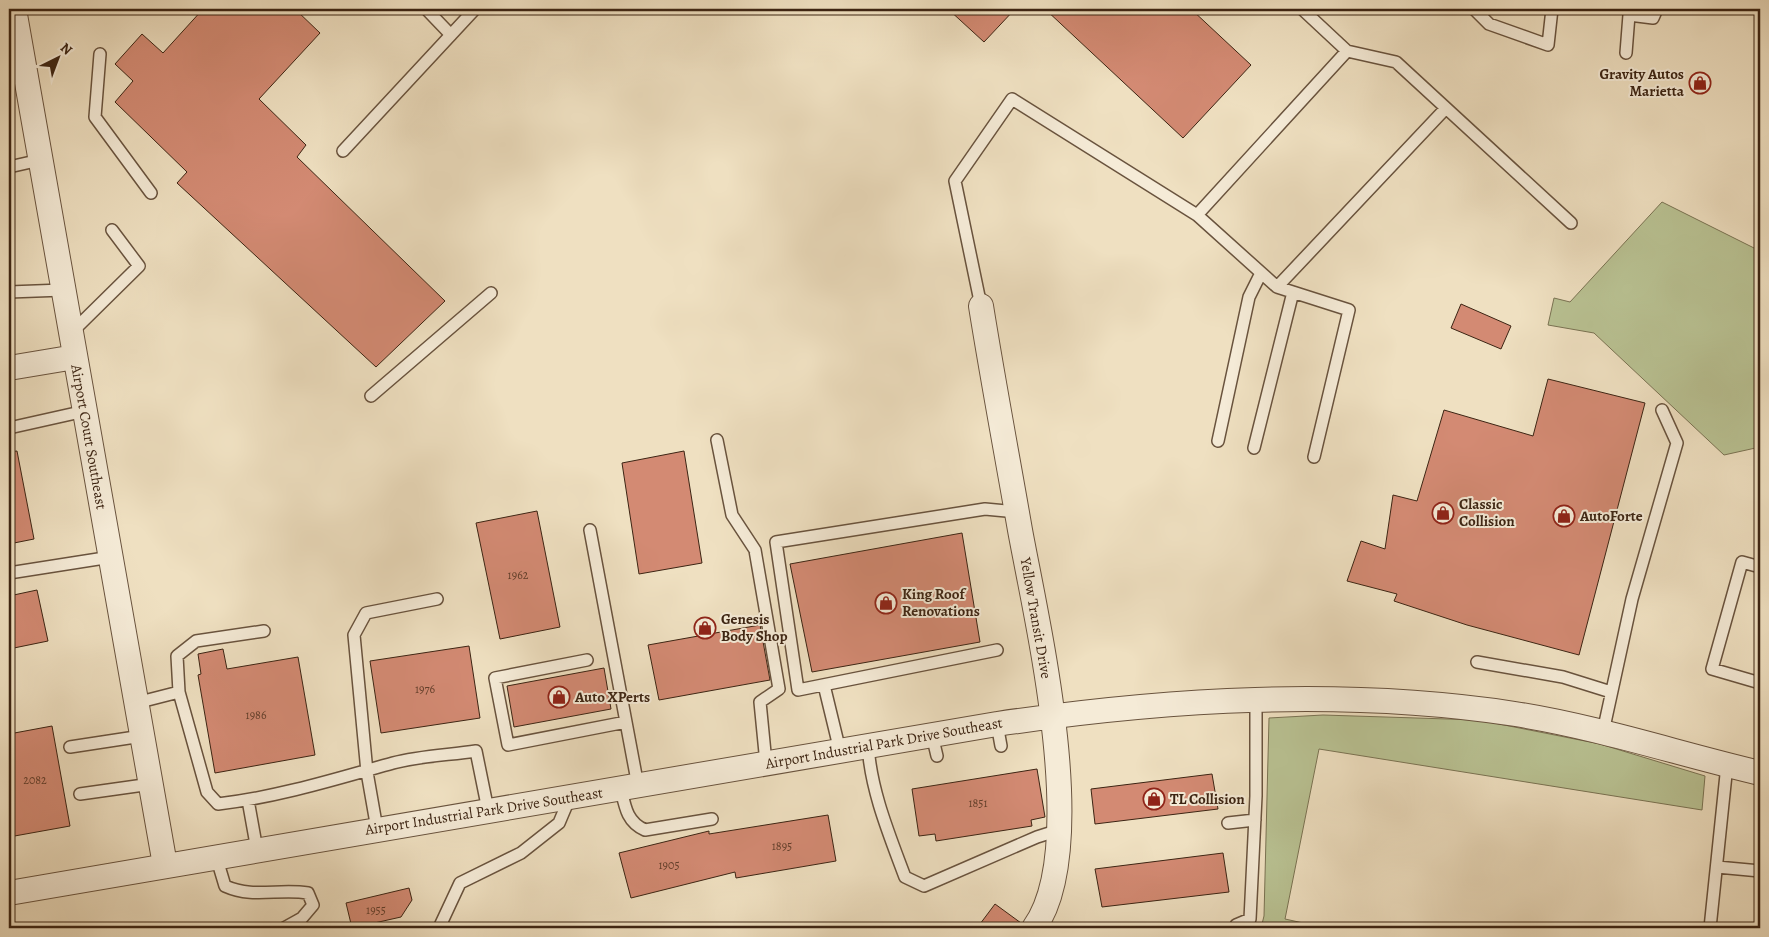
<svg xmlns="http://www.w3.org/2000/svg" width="1769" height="937" font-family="Alegreya,serif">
  <rect width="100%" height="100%" fill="#efe0c1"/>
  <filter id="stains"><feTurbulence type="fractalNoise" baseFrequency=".004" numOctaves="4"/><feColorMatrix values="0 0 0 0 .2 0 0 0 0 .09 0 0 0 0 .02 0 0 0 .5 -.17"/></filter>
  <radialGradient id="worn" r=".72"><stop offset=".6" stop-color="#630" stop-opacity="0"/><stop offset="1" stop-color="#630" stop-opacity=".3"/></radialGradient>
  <!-- green -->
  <path fill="#b9c293" stroke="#7a7353" d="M1662,202l98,49v196l-36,8 -130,-122 -46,-8 6,-27 16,4z
    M1323,715l156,5 121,24 105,32 -3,34 -383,-61 -34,170 41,9h-65l3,-12 5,-198z"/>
  <!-- building -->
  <path fill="#d38a73" stroke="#3c2413" d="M203,9h92l25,24 -61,66 47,46 -9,12 148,144 -69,66 -199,-184 10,-11 -72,-70 18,-21 -18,-17 27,-30 21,19z
    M948,9h67l-31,33z
    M1045,9h146l60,56 -68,73z
    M1461,304l50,22 -10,23 -50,-21z
    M1548,379l97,24 -66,252 -112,-30 -73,-24 3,-7 -50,-13 14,-40 24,8 8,-54 24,6 27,-91 89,26z
    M17,451l17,88 -25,5v-92z
    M684,451l18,112 -63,11 -17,-111z
    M537,511l23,116 -60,12 -24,-116z
    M962,533l18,109 -168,30 -22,-108z
    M37,590l11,51 -39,8v-53z
    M760,625l10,55 -111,20 -11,-55z
    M469,646l11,72 -99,15 -11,-72z
    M223,649l4,20 71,-12 17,98 -100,18 -17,-98 3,-1 -3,-20z
    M604,668l7,41 -97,18 -7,-41z
    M52,726l18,100 -61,11v-103z
    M1037,769l8,48 -14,3 1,6 -96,15 -1,-7 -16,2 -7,-47z
    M1212,774l6,35 -123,15 -4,-35z
    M828,815l8,46 -100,17 -1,-6 -104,26 -12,-45 90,-22v3z
    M1223,853l6,39 -127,15 -7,-38z
    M409,888l3,12 -11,17 -49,11 -6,-25z
    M995,904l26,19 -1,5h-43z"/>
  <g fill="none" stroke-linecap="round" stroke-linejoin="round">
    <!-- lane casing -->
    <g stroke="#69533e" stroke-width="14">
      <path id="lane" d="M1302,9l45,42 -150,164 80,72 169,-179
        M1474,9l15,15 59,21 4,-36
        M428,11l23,24
        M1347,51l49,11 175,161
        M1626,53l3,-38 24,3 4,-9
        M100,54l-5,63 56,76
        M343,151l132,-142
        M9,167l31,-7
        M1277,287l72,23 -35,147
        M9,292l54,-2
        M981,306l-26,-125 57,-82 185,116
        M71,333l68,-67 -27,-36
        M371,396l120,-103
        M9,428l76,-17
        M717,440l15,75 23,35 24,139 -19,13 6,61
        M1218,441l31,-144 12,-24
        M1254,448l39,-156
        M590,530l48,256
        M1760,567l-18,-5 -30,107 48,14
        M9,573l102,-16
        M997,650l-199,40 -22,-148 209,-33 32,3
        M587,660l-92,18 13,67 118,-23
        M1477,662l86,15 48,15
        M824,685l16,66
        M179,692l-2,-36 19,-15 68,-10
        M136,703l43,-11 28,100 11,12c60,-7 118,-25 175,-41 26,-7 56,-8 83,-12l12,59
        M997,724l4,22
        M1603,732l29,-133 45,-156 -15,-33
        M932,735l5,21
        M868,746c3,45 21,88 37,131l19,9 113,-49 22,-7
        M70,747l72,-11
        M621,789c4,18 6,33 24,41l67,-11
        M80,794l71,-10
        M248,800l9,50
        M1228,823l27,-3
        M377,829l-10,-57 -13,-137 12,-22 71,-14
        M216,856l9,30c29,13 53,2 83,7l5,12 -11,13 -18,10
        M1717,867l43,4
        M1236,925l14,-6 6,-123v-97
        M439,928l21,-45 61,-30 38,-30 11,-26
        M1710,928l17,-163"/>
    </g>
    <!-- street casing -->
    <g stroke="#69533e" stroke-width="26">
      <path id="street" d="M14,9l151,856
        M981,306c12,75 26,149 39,224 17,93 71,319 14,398
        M9,368l66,-11
        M9,893l988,-169c170,-25 346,-36 518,-10 83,13 164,40 245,59"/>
    </g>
    <!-- lane -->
    <use href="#lane" stroke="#f5ebd7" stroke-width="11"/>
    <!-- street -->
    <use href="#street" stroke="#f5ebd7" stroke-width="24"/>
  </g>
  <!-- icons -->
  <defs>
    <g id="shop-ring" transform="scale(1.125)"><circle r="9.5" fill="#f5ebd7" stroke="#8f2418" stroke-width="1.5"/><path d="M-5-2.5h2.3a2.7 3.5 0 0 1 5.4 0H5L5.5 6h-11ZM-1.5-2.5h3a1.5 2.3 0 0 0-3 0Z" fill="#8f2418"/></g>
  </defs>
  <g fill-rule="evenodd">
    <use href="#shop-ring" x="1700" y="83"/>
    <use href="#shop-ring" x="1443" y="513"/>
    <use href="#shop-ring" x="1564" y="516"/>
    <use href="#shop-ring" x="886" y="603"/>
    <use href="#shop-ring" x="705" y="628"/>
    <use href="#shop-ring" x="559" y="697"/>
    <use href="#shop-ring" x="1154" y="799"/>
  </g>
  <g text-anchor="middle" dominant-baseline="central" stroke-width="4" stroke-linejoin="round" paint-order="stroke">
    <!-- number labels -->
    <g font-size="12" fill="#623e2b">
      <text x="518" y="575">1962</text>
      <text x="425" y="689">1976</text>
      <text x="256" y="715">1986</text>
      <text x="35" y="780">2082</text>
      <text x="978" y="803">1851</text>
      <text x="782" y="846">1895</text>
      <text x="669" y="865">1905</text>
      <text x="376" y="910">1955</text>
    </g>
    <!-- poi labels -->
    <g font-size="15" font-weight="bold" fill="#3c2413" stroke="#f5ebd7" text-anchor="start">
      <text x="1684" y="74" text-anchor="end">Gravity Autos<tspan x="1684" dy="17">Marietta</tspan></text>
      <text x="1459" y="504">Classic<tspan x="1459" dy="17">Collision</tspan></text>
      <text x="1580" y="516">AutoForte</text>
      <text x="902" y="594">King Roof<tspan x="902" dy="17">Renovations</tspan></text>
      <text x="721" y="619">Genesis<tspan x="721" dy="17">Body Shop</tspan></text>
      <text x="575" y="697">Auto XPerts</text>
      <text x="1170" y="799">TL Collision</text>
    </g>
    <!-- street labels -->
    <g font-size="15" fill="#3c2413" stroke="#f5ebd7">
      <text transform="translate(89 437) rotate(80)">Airport Court Southeast</text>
      <text transform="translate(1036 618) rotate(80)">Yellow Transit Drive</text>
      <text transform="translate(884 743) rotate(-10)">Airport Industrial Park Drive Southeast</text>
      <text transform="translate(484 811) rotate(-9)">Airport Industrial Park Drive Southeast</text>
    </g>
  </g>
  <!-- margin -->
  <rect width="1769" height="937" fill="none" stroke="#efe0c1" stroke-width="30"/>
  <rect x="10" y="10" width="1749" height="917" fill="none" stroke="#3c2413" stroke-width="2.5"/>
  <rect x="15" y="15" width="1739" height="907" fill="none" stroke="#3c2413"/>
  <!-- north arrow -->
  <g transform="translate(58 58) rotate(42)" stroke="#f5ebd7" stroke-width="4" paint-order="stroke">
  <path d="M0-4L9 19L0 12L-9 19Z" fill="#3c2413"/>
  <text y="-8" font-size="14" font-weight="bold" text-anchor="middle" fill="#3c2413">N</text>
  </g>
  <rect width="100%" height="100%" filter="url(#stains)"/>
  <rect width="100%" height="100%" fill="url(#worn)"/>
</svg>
